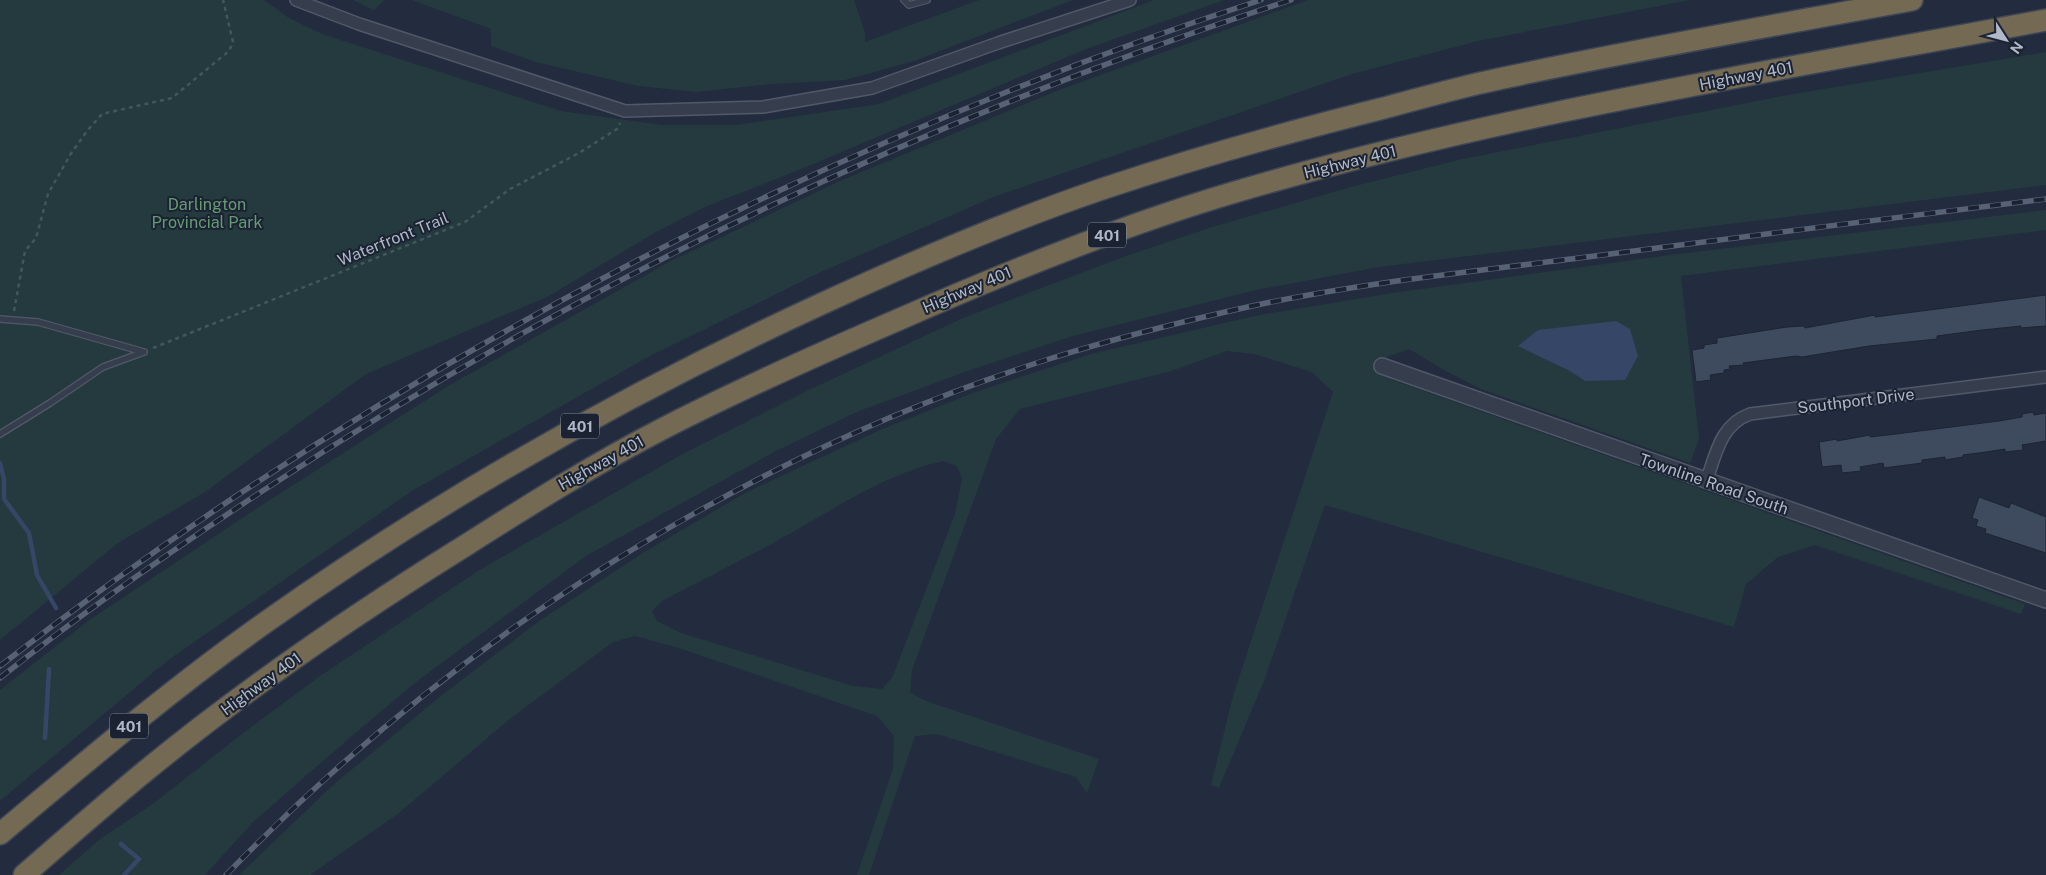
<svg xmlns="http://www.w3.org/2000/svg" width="2046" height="875" font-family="'Public Sans',sans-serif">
  <rect width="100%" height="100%" fill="#222c3e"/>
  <!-- green -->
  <path fill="#243a3f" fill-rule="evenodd" d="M0,0h264l25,18 33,16 239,77 101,14h74l143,-21 275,-104h70l-138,49 -287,121 -94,37 -49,25 -107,64 -183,78 -161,118 -87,51 -118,97z
    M353,0h31l-10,10z
    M412,0h442l11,33v9l114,-42h94l-159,61 -69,19 -75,4 -73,8 -59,-6 -102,-24 -45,-16v-17z
    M1308,0h382l-212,41 -126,33 -356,122 -175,76 -175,86 -234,133 -245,170 -167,140v-111l88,-69 157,-105 203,-130 223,-125 169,-80 219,-91z
    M2046,52v133l-667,82 -123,23 -183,46 -100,33 -114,42 -83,40 -190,105 -170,126 -70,59 -93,81 -48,53h-146l41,-36 54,-36 88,-69 78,-58 161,-107 198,-113 132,-67 152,-71 163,-62 83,-28 142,-41 107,-27 335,-66z
    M2046,210v20l-365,46 18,163 -9,24 -209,-74 -37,-19 -35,-21 -22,8 -3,20 641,227 -4,10 -206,-69 -37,12 -32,27 -12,43 -409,-122 -61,176 -45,107 -8,-3 22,-89 100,-304 -21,-20 -58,-18 -27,-3 -56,20 -151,38 -24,30 -84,231 -2,22 16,9 173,58 -12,34 -11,-16 -139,-43 -22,2 -46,139h-12l36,-106 1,-33 -17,-20 -198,-68 -44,-12 -22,6 -102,76 -112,95 -89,62h-71l94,-90 109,-90 100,-76 104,-68 101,-59 133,-62 98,-39 113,-37 168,-39 133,-22 286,-39zM943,461l14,5 5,13 -7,35 -62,162 -11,13 -29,-3 -172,-53 -24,-12 -5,-10 10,-10c43,-23 87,-44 129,-68 48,-27 97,-60 152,-72z"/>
  <!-- water -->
  <path fill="#354666" d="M1616,321l14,8 8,27 -13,24 -40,1 -15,-10 -52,-25 20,-16z"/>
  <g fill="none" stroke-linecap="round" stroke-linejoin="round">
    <!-- stream -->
    <path stroke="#354666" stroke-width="4.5" d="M0,463l4,16v20l25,34 8,42 19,33
      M45,738l4,-69
      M121,844l18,15 -15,16"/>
  </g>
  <!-- building -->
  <path fill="#3e4a5d" stroke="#1d2534" d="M2046,295v31l-25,2v-2l-39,4 -45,6v3l-68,7 -67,11 -6,-1 -53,7 1,2 -15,1 1,3 -6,1v3l-14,2 1,5 -15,2 -4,-32 12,-2v-3l13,-2v-5l70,-11 17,-1 1,2 70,-13v2z
    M2033,412l1,3 12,-2v28l-24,4 1,5 -18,2v-3l-19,3 -23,3v2l-18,3v-3l-23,3v3l-38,5 -1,-5 -23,4 1,4 -19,2 -1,-8 -19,2 -3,-25 18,-3v2l33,-6v2l26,-3 103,-13 23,-4v-3z
    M1979,497l30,11 2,-5 35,14v36l-61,-20 1,-4 -10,-3 2,-6 -6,-2z"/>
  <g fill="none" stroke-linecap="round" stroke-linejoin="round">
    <!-- service casing -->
    <g stroke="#515968" stroke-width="8">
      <path id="service" d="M904,0l5,5 18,-5
        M0,319l38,3 106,30
        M0,434l50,-31 53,-36 41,-15"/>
    </g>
    <!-- minor casing -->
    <g stroke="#515968" stroke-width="14">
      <path id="minor" d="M296,0l63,24 266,87 138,-4 109,-19 126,-45 132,-43
        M1706,482c10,-28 14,-57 44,-68l296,-37"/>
    </g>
    <!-- tertiary casing -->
    <g stroke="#515968" stroke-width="18">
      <path id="tertiary" d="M1382,366l664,234"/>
    </g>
    <!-- motorway casing -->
    <g stroke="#3e4655" stroke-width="24">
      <path id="motorway" d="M0,834c87,-73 174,-147 266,-212 174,-123 360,-228 553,-317 93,-43 188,-84 286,-117 90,-30 183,-56 275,-79 38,-10 76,-21 114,-29 138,-30 278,-54 418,-80
        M24,875c39,-34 79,-69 119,-102 101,-83 209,-157 320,-226 66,-42 133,-84 203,-120 76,-39 155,-74 234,-108 109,-48 220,-93 335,-127 265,-78 540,-121 811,-172"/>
    </g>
    <!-- path -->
    <path stroke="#42575c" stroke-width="2.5" stroke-dasharray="4 4" stroke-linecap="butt" d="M14,311l11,-60 11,-13 12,-44 22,-39 17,-24 15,-17 70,-16 57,-47 4,-9 -10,-42
      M153,348l312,-126 45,-33 69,-36 38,-24 3,-6"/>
    <!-- service -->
    <use href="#service" stroke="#363e4e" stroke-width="5.5"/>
    <!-- minor -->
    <use href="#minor" stroke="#363e4e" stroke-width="11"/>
    <!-- tertiary -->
    <use href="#tertiary" stroke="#363e4e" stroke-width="15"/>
    <!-- motorway -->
    <use href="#motorway" stroke="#746952" stroke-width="21"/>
    <!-- rail casing -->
    <g stroke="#586275" stroke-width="5.5">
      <path id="rail" d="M0,666c373,-290 811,-520 1261,-666
        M0,678c84,-67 174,-129 264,-188 318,-209 665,-373 1027,-490
        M226,875c226,-234 511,-417 823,-516 67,-21 135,-38 203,-53 108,-23 218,-34 327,-48 156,-20 311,-40 467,-59"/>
    </g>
    <!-- rail -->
    <use href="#rail" stroke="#1b2332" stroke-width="4" stroke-dasharray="11" stroke-linecap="butt"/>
  </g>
  <g text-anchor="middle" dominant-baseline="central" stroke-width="4" stroke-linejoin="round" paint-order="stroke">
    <!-- shield labels -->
    <g fill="#1b2332" stroke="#848c9c" stroke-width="1">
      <rect x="1088" y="222.5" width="38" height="25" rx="4"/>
      <rect x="561" y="413.5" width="38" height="25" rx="4"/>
      <rect x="110" y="713.5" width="38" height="25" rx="4"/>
    </g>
    <g font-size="15" font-weight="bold" fill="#b1b9c9">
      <text x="1107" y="235">401</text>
      <text x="580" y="426">401</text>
      <text x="129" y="726">401</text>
    </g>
    <!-- street labels -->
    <g font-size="16" fill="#b1b9c9" stroke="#1b2332">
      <text transform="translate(1746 76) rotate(-11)">Highway 401</text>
      <text transform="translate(1350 162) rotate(-14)">Highway 401</text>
      <text transform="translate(393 239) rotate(-22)">Waterfront Trail</text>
      <text transform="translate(967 290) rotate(-23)">Highway 401</text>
      <text transform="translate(1856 401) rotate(-7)">Southport Drive</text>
      <text transform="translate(601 463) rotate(-29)">Highway 401</text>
      <text transform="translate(1714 484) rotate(19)">Townline Road South</text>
      <text transform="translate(261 684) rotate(-36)">Highway 401</text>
    </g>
    <!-- park labels -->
    <g font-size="16" fill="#679b76" stroke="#1b2332">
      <text x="207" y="204">Darlington<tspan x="207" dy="18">Provincial Park</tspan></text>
    </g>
  </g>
  <!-- north arrow -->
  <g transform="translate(2006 40) rotate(126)" stroke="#1b2332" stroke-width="4" paint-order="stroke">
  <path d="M0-4L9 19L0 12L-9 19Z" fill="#b1b9c9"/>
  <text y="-8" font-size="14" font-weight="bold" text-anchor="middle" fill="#b1b9c9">N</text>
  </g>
</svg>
